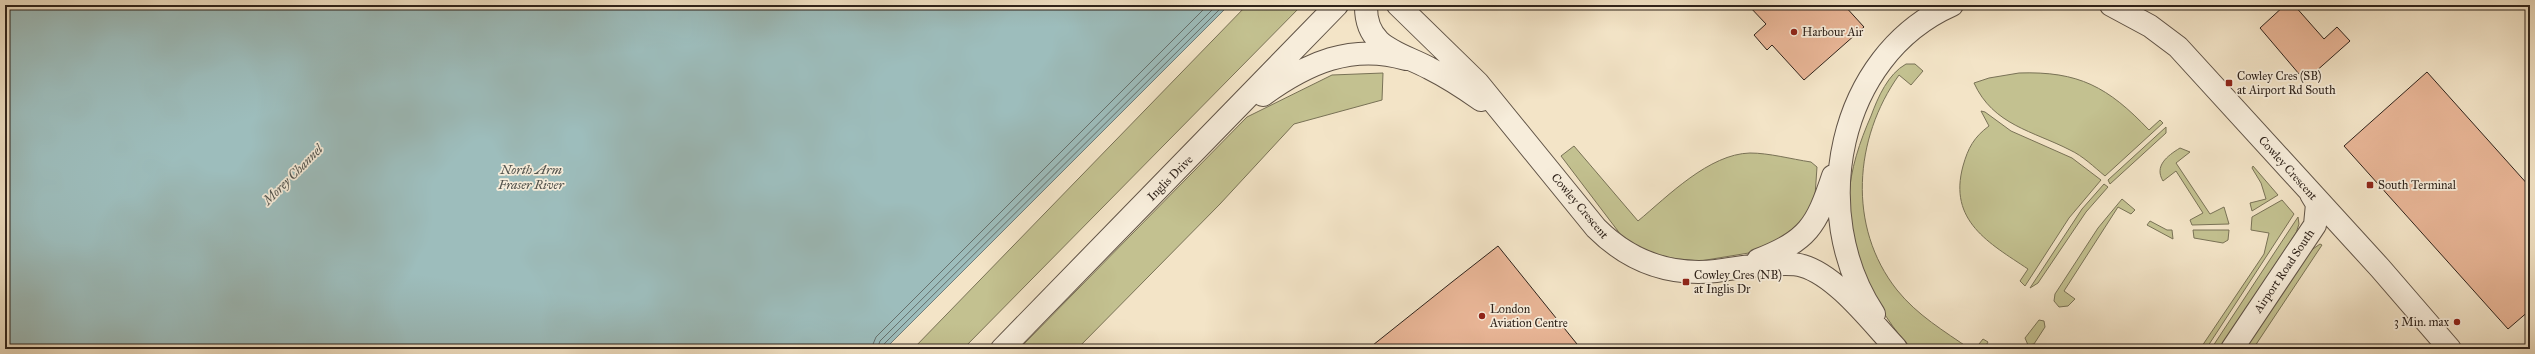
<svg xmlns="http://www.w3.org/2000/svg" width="2535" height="354" font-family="'IM FELL Great Primer',serif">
  <rect width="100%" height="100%" fill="#f3e4c7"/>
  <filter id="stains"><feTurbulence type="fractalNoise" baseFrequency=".005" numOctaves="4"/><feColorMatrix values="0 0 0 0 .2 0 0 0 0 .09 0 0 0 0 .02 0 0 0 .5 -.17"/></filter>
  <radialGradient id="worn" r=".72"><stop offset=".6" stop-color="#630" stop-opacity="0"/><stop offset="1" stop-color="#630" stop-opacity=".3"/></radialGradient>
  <!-- green -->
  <path fill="#c3c190" stroke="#797256" d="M1247,5h55l-339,344h-50z
    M1906,64h9l8,7 -12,14 -12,-10c-45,63 -52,152 -2,215 20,25 47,41 73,59h-58c-36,-36 -65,-100 -63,-151 1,-28 11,-57 22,-82 7,-19 17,-42 35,-52z
    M1383,73l-1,27 -88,24 -74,80 -143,145h-58l228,-232 85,-42z
    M2019,73c60,-2 89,14 130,57l11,-10 3,3 -58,53c-11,-9 -22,-20 -35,-26 -37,-19 -77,-25 -96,-67l15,-5z
    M1981,111l4,1 26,19 61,27 29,22 -32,38 -44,68 -5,-5 8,-12c-39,-26 -80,-48 -65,-103 5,-18 11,-29 26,-40z
    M2166,127v6l-56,51 -2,-4z
    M1574,146l64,75c30,-25 71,-67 112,-68 19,0 41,6 61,9l6,5 -2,29 -7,20 -41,34 -67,11 -41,-4 -35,-18 -63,-83z
    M2180,148l10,4 -14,11 34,51 14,-7 5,17 -37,1 -2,-5 13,-7 -27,-42 -13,10c-9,-15 4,-25 17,-33z
    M2253,166l25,29 -26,16 -2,-8 16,-4 -5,-16 -9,-15z
    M2104,184l4,3 -22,25 -48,71 -8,5 52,-79z
    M2122,199l13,11 -4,4 -13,-7 -54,84 11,8 -7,7 -9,1 -5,-6 1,-7 43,-66z
    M2282,200l12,14 -88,135h-6l64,-95 5,-21 -18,-3 1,-13z
    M2298,217l1,7 -3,9 -77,116h-8z
    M2150,221l17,9h5l1,9 -26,-14z
    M2193,230h36l-1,10 -5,3 -29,-5z
    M2320,244l2,1 -69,104h-8l65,-98z
    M2039,320l5,1 1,6 -11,17 -6,1 -3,-7z
    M1983,339l5,3 -4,7h-9z"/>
  <!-- water -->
  <path fill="#9dbdbc" stroke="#717f7c" d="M5,5h1224l-344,344h-880z"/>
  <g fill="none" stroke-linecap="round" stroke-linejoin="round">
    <!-- shore -->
    <path stroke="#66706c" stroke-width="1" d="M871,349l5,-12 332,-332
      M877,349l3,-8 337,-336
      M882,349l2,-5 340,-339"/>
  </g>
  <!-- building -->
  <path fill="#e8b596" stroke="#2f231b" d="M1748,5h96l20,22 -60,53 -32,-35 -5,5 -13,-15 12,-11z
    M2285,5h9l30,34 13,-12 13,14 -45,40 -45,-53z
    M2427,72l103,115v123l-22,19 -164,-183z
    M1498,246l83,103h-213l84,-67z"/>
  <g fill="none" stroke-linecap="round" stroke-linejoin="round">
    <!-- minor casing -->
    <g stroke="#605346" stroke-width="24">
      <path id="minor" d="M1366,5c-1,43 33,47 63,63 18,9 35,20 52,32
        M1398,5l80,78 118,145c33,33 73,48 120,43 16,-2 30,-5 45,-6 14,0 29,-3 42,1 34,10 69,57 93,82
        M2111,5l39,21 28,21 202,221 70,81
        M1263,95c44,-32 89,-52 143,-36
        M1758,260c50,-20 58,-33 75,-84
        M1874,314c-67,-101 -37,-258 78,-309
        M1002,349l335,-344
        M2232,349l83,-124 2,-21 -6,-10"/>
    </g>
    <!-- minor -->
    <use href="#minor" stroke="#f7eddb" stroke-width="22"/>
  </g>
  <!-- markers -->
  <g fill="#8f2418" stroke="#f7eddb" stroke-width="1.5">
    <circle cx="1794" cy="32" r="4"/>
    <rect x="2225" y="79" width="8" height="8" rx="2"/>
    <rect x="2366" y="181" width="8" height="8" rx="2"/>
    <rect x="1682" y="278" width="8" height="8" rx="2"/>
    <circle cx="1482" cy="316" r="4"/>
    <circle cx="2457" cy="322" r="4"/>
  </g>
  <g text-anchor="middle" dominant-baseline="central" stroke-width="3.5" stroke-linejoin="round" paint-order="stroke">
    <!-- poi labels -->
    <g font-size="12" fill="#2f231b" stroke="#f7eddb" text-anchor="start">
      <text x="1802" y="32">Harbour Air</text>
      <text x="2237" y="76">Cowley Cres (SB)<tspan x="2237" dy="14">at Airport Rd South</tspan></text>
      <text x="2378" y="185">South Terminal</text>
      <text x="1694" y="275">Cowley Cres (NB)<tspan x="1694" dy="14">at Inglis Dr</tspan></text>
      <text x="1490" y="309">London<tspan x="1490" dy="14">Aviation Centre</tspan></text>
      <text x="2449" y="322" text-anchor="end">3 Min. max</text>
    </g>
    <!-- street labels -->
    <g font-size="12" fill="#2f231b" stroke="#f7eddb">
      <text transform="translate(2288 168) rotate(48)">Cowley Crescent</text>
      <text transform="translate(1170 178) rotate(-45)">Inglis Drive</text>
      <text transform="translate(1580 206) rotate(50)">Cowley Crescent</text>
      <text transform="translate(2284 271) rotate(-56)">Airport Road South</text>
    </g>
    <!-- water labels -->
    <g font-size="13" font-style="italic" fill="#50514b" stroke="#f7eddb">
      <text x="531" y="170">North Arm<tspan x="531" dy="15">Fraser River</tspan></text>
      <text transform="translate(293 175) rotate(-45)">Morey Channel</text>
    </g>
  </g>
  <!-- margin -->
  <rect width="2535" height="354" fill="none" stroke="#f3e4c7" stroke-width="20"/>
  <rect x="6" y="6" width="2523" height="342" fill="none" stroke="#2f231b" stroke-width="2"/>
  <rect x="10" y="10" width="2515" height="334" fill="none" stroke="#2f231b"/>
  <rect width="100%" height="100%" filter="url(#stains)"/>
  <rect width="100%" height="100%" fill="url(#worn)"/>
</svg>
